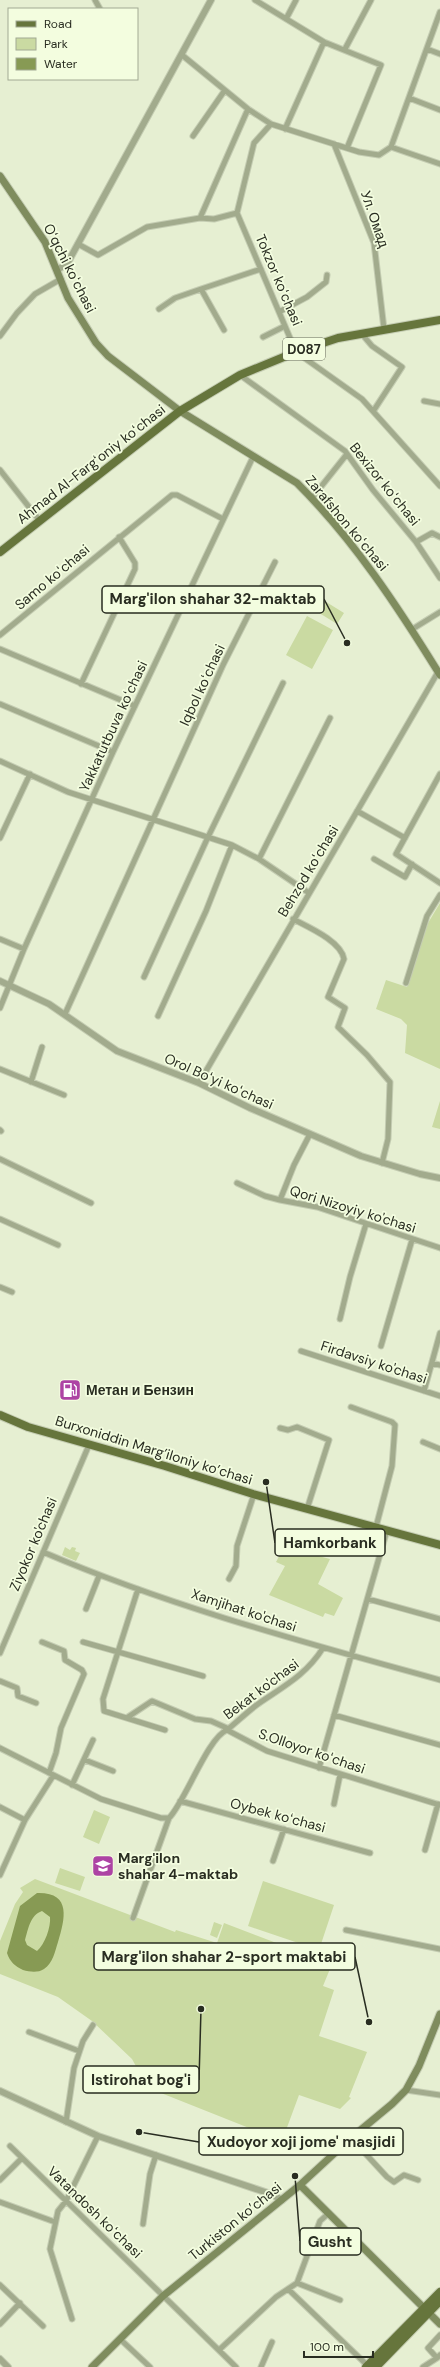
<svg xmlns="http://www.w3.org/2000/svg" width="440" height="2367" font-family="'DM Sans',sans-serif">
  <rect width="100%" height="100%" fill="#e6efd2"/>
  <!-- green -->
  <path fill="#cadaa2" d="M323,600l21,13 -7,11 -21,-13z
    M307,616l26,14 -21,39 -26,-14z
    M440,903v166l-35,-16 2,-28 -6,-6 -25,-10 10,-29 21,7 21,-64z
    M440,1101v28l-8,-2z
    M65,1547l5,3 2,-3 4,1 -1,3 5,2 -4,8 -14,-6z
    M284,1547l46,12 -12,25 25,14 -9,18 -9,-3 -2,4 -54,-22 16,-29 -9,-4z
    M94,1810l16,7 -11,27 -16,-7z
    M60,1868l25,9 -5,14 -25,-8z
    M35,1879l140,53 1,-2 41,13 7,-20 108,41 -9,22 11,4 -15,46 48,16 -18,45 2,1 -11,11 -41,-14 -17,46 -121,-48 -18,-14 -11,-20 -40,-38 -34,-24 -58,-23v-33l15,-37 8,-12 -3,-4z
    M263,1881l71,24 -15,45 -71,-24z
    M214,1922l8,3 -5,13 -7,-3z"/>
  <!-- water -->
  <path fill="#879a54" fill-rule="evenodd" d="M37,1893c35,-1 28,26 21,49 -3,9 -5,21 -14,27 -6,4 -14,3 -21,1 -8,-4 -13,-8 -16,-17l13,-47zM42,1911l8,6c1,10 -5,27 -13,34l-10,-6 -2,-5c3,-10 5,-25 17,-29z"/>
  <g fill="none" stroke-linecap="round" stroke-linejoin="round">
    <!-- minor casing -->
    <g stroke="#c4ccb2" stroke-width="7">
      <path id="minor" d="M95,0l5,9
        M255,0l69,42 -39,87
        M286,19l10,-19
        M324,42l57,23 -34,83
        M345,49l26,-49
        M427,49l13,5
        M182,55l66,54 23,15 88,28 20,3 12,-8 49,17
        M409,98l31,12
        M271,124l-17,19 -17,70 59,139 66,47 78,87
        M193,136l32,-46
        M334,144l40,99 10,86
        M391,147l49,-135
        M237,213l-23,6 -14,-1 48,-109
        M78,244l20,11 49,-28 53,-9
        M201,289l60,-20
        M159,309l16,-11 26,-9 23,41
        M279,312l28,-15 19,-15 1,-7
        M361,333l11,13 30,21 -28,43
        M0,336l17,-23 18,-19 26,-15
        M263,337l22,-11
        M240,375l105,76 28,39 43,52 24,36
        M424,401l16,3
        M0,470l40,51
        M312,498l35,-44
        M416,542l16,-9 8,4
        M411,630l29,-18
        M0,635l172,-140h5l46,24
        M0,649l135,57
        M81,684l54,-115v-6l-16,-26
        M0,704l113,48
        M0,761l68,31 164,53 27,14 50,34
        M440,774l-44,80 44,29
        M357,811l48,27
        M0,838l30,-64
        M259,859l71,-141
        M374,859l31,18 7,-13
        M293,919c15,8 48,22 51,40l-16,38 17,11 -7,19 29,28 23,27 -2,57 -6,24
        M0,939l24,10
        M144,977l64,-140 75,-154
        M406,983l21,-67 13,-21
        M0,1008l24,-59 89,-197 140,-295
        M65,1014l158,-349 52,-103
        M158,1016l48,-105 26,-66
        M0,1069l64,26
        M31,1082l11,-35
        M199,1083l239,-411
        M0,1130l1,1
        M310,1134l-16,31 -14,35 37,7 123,41
        M0,1159l91,44
        M237,1183l28,13 15,4
        M0,1219l58,26
        M0,1287l12,5
        M340,1319l10,-42 16,-53
        M381,1346l31,-106
        M301,1351l139,45
        M432,1363l8,2
        M424,1391l16,-58
        M351,1407l41,15 3,3 -3,41 -16,61
        M280,1428l8,2 9,-3 32,13 -22,69
        M423,1442l17,7
        M43,1552c128,55 264,91 397,128
        M229,1579l7,-13 1,-20 17,-52
        M138,1589l-35,110 1,12 61,19
        M368,1599l72,20
        M86,1609l13,-33
        M42,1642l22,9 1,9 17,10 2,4 -23,54 -5,25 -7,20
        M83,1642l120,34
        M0,1653l89,-208
        M0,1681l17,7 1,8 18,7
        M334,1715l106,30
        M128,1717l24,-16 43,18 16,2 18,8
        M227,1730c10,-8 20,-18 31,-26 26,-18 48,-29 65,-56
        M0,1748l101,51 60,19h8c16,-16 39,-81 58,-88l40,21 173,54
        M85,1760l28,11
        M319,1768l68,-238
        M72,1785l21,-45
        M180,1801l190,52
        M334,1804l6,-29
        M0,1807l25,13
        M425,1850l13,-46
        M273,1861l11,-32
        M0,1875l25,-55 28,-44
        M133,1918l36,-100
        M346,1930l94,19
        M29,2032l50,19
        M406,2090l34,5
        M66,2122l8,-54 9,-27 10,-16
        M351,2138l36,39 7,5 10,-7 14,5
        M10,2146l226,221
        M0,2180l22,-22
        M0,2202l55,20
        M143,2224l7,-50 6,-19
        M297,2283l43,17
        M0,2285l43,41
        M288,2289l79,76
        M72,2319l-22,-70 8,-38 8,-10 32,-65
        M0,2324l20,-21
        M440,2335l-12,13 9,10 3,-3
        M120,2339l30,28
        M219,2350l57,-53 21,-14 23,-62 9,-8
        M261,2367l11,-25
        M423,2367l14,-9"/>
    </g>
    <!-- tertiary casing -->
    <g stroke="#c4ccb2" stroke-width="8">
      <path id="tertiary" d="M57,270l10,-6 144,-264
        M0,981l49,23 68,47 82,32 51,25 111,48 59,18 20,4
        M0,2091l98,45 173,58 11,6
        M0,2359l8,8"/>
    </g>
    <!-- secondary casing -->
    <g stroke="#c4ccb2" stroke-width="9">
      <path id="secondary" d="M0,176l45,66 23,56 28,45 12,13 72,55 117,72c57,57 101,124 143,192
        M300,2185l140,139
        M92,2367l71,-71 137,-111 51,-47 41,-34 14,-14 13,-24 21,-52"/>
    </g>
    <!-- primary casing -->
    <g stroke="#c4ccb2" stroke-width="10">
      <path id="primary" d="M0,552l180,-141 60,-36 56,-23 42,-14 102,-18
        M0,1415l28,12 137,39 88,28 187,51
        M366,2367l74,-75
        M376,2367l64,-66"/>
    </g>
    <!-- minor -->
    <use href="#minor" stroke="#a2ab8d" stroke-width="5"/>
    <!-- tertiary -->
    <use href="#tertiary" stroke="#a2ab8d" stroke-width="6"/>
    <!-- secondary -->
    <use href="#secondary" stroke="#7f8c5e" stroke-width="7"/>
    <!-- primary -->
    <use href="#primary" stroke="#66753c" stroke-width="8"/>
  </g>
  <!-- icons -->
  <defs>
    <g id="fuel-square" transform="scale(1.15)"><rect x="-9" y="-9" width="18" height="18" rx="4" fill="#ad43a4" stroke="#f3fddf"/><path d="M-5.5-6h7V0h2V4h1.3V-2.5L3-4.5l.8-.8L6-3V5H2.5V1h-1V6h-7ZM-4.2-4.7v3.2H.2V-4.7Z" fill="#fff"/></g>
    <g id="school-square" transform="scale(1.15)"><rect x="-9" y="-9" width="18" height="18" rx="4" fill="#ad43a4" stroke="#f3fddf"/><path d="M0-5L7-2L0 1L-7-2ZM-4 1L0 2.5L4 1V4Q0 6-4 4Z" fill="#fff"/></g>
  </defs>
  <g fill-rule="evenodd">
    <use href="#fuel-square" x="70" y="1390"/>
    <use href="#school-square" x="103" y="1866"/>
  </g>
  <g text-anchor="middle" dominant-baseline="central" stroke-width="3.5" stroke-linejoin="round" paint-order="stroke">
    <!-- shield labels -->
    <rect fill="#f3fddf" stroke="#666b5a" stroke-width="1" x="283" y="338" width="42" height="22" rx="3"/>
    <g font-size="13" font-weight="bold" fill="#292d21">
      <text x="304" y="349">D087</text>
    </g>
    <!-- street labels -->
    <g font-size="14" fill="#292d21" stroke="#f3fddf">
      <text transform="translate(375 219) rotate(71)">Ул. Омад</text>
      <text transform="translate(70 268) rotate(63)">Oʻqchi koʻchasi</text>
      <text transform="translate(279 280) rotate(67)">Tokzor koʻchasi</text>
      <text transform="translate(91 464) rotate(-38)">Ahmad Al-Fargʻoniy koʻchasi</text>
      <text transform="translate(385 484) rotate(51)">Bexizor koʻchasi</text>
      <text transform="translate(347 523) rotate(50)">Zarafshon koʻchasi</text>
      <text transform="translate(52 577) rotate(-40)">Samo koʻchasi</text>
      <text transform="translate(202 685) rotate(-65)">Iqbol koʻchasi</text>
      <text transform="translate(113 726) rotate(-65)">Yakkatutbuva koʻchasi</text>
      <text transform="translate(308 871) rotate(-59)">Behzod koʻchasi</text>
      <text transform="translate(219 1081) rotate(24)">Orol Boʻyi koʻchasi</text>
      <text transform="translate(353 1209) rotate(17)">Qori Nizoyiy ko'chasi</text>
      <text transform="translate(374 1362) rotate(18)">Firdavsiy ko'chasi</text>
      <text transform="translate(154 1450) rotate(17)">Burxoniddin Marg’iloniy ko’chasi</text>
      <text transform="translate(33 1544) rotate(-67)">Ziyokor ko'chasi</text>
      <text transform="translate(244 1610) rotate(18)">Xamjihat ko'chasi</text>
      <text transform="translate(261 1689) rotate(-37)">Bekat ko'chasi</text>
      <text transform="translate(312 1751) rotate(19)">S.Olloyor koʻchasi</text>
      <text transform="translate(278 1815) rotate(15)">Oybek koʻchasi</text>
      <text transform="translate(95 2212) rotate(44)">Vatandosh koʻchasi</text>
      <text transform="translate(235 2221) rotate(-39)">Turkiston ko’chasi</text>
    </g>
    <!-- poi labels -->
    <g font-size="14" font-weight="bold" fill="#292d21" stroke="#f3fddf" text-anchor="start">
      <text x="86" y="1390">Метан и Бензин</text>
      <text x="118" y="1858">Marg'ilon<tspan x="118" dy="16">shahar 4-maktab</tspan></text>
    </g>
  </g>
  <!-- callouts -->
  <path fill="none" stroke="#292d21" stroke-width="1.5" d="M347 643L324 599M266 1482L275 1543M369 2022L355 1957M201 2009L199 2080M139 2132L199 2142M295 2176L300 2241"/>
  <g fill="#292d21" stroke="#f3fddf" stroke-width="1.5">
    <circle cx="347" cy="643" r="4"/>
    <circle cx="266" cy="1482" r="4"/>
    <circle cx="369" cy="2022" r="4"/>
    <circle cx="201" cy="2009" r="4"/>
    <circle cx="139" cy="2132" r="4"/>
    <circle cx="295" cy="2176" r="4"/>
  </g>
  <g fill="#f3fddf" stroke="#292d21" stroke-width="1.5">
    <rect x="102" y="586" width="222" height="27" rx="4"/>
    <rect x="275" y="1529" width="110" height="27" rx="4"/>
    <rect x="94" y="1943" width="261" height="27" rx="4"/>
    <rect x="83" y="2066" width="116" height="27" rx="4"/>
    <rect x="199" y="2128" width="204" height="27" rx="4"/>
    <rect x="300" y="2228" width="61" height="27" rx="4"/>
  </g>
  <g font-size="15" text-anchor="middle" font-weight="bold" fill="#292d21">
    <text x="213" y="604">Marg'ilon shahar 32-maktab</text>
    <text x="330" y="1548">Hamkorbank</text>
    <text x="224" y="1962">Marg'ilon shahar 2-sport maktabi</text>
    <text x="141" y="2085">Istirohat bog'i</text>
    <text x="301" y="2147">Xudoyor xoji jome' masjidi</text>
    <text x="330" y="2247">Gusht</text>
  </g>
  <!-- legend -->
  <rect x="8" y="8" width="130" height="72" fill="#f3fddf" stroke="#a2aa93"/>
  <rect x="16" y="21" width="20" height="6" fill="#66753c" stroke="#a2aa93"/>
  <text x="44" y="28" font-size="12" fill="#292d21">Road</text>
  <rect x="16" y="38" width="20" height="12" fill="#cadaa2" stroke="#a2aa93"/>
  <text x="44" y="48" font-size="12" fill="#292d21">Park</text>
  <rect x="16" y="58" width="20" height="12" fill="#879a54" stroke="#a2aa93"/>
  <text x="44" y="68" font-size="12" fill="#292d21">Water</text>
  <!-- scale -->
  <path d="M304 2351v6h69v-6" fill="none" stroke="#292d21" stroke-width="2"/>
  <text x="310" y="2351" font-size="12" fill="#292d21" stroke="#f3fddf" stroke-width="3" paint-order="stroke">100 m</text>
</svg>
